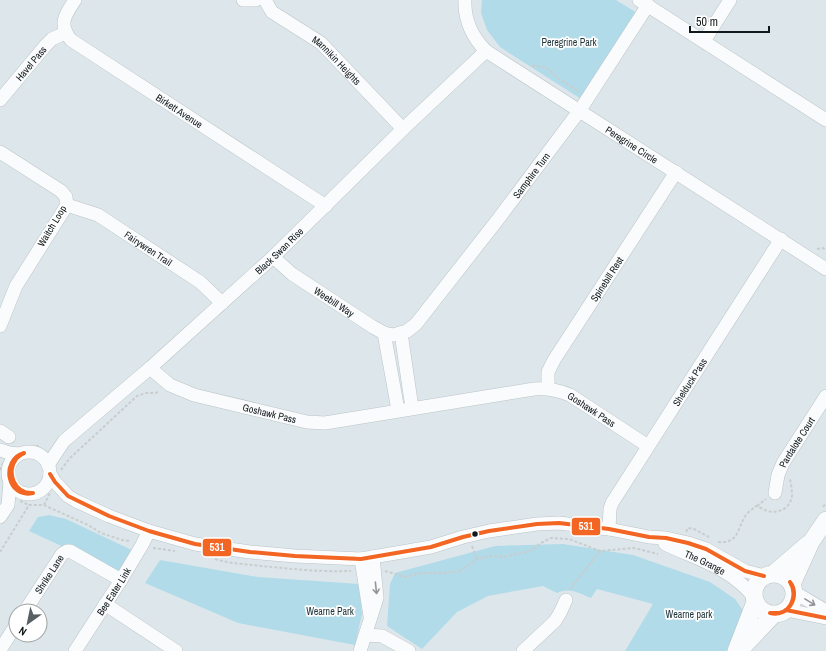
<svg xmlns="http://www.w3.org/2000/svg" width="826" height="651" font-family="'Archivo Narrow',sans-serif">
  <rect width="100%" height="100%" fill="#dde7eb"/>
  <!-- green -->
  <path fill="#b1dbe9" d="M482,0h134l21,13 -56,86 -81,-52 -13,-17 -6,-17z
    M49,515l17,4 70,33 -11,19 -7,1 -89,-41 9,-14z
    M563,544l70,11 77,27 25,17 7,10v13l-15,29h-102l28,-47 -56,-15 -6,9c-13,-5 -20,-11 -34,-5l-14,-7 -55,10 -31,16 -35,37 -35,-23 3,-42 5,-11 100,-27z
    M160,560l98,17 101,7 3,30 -7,31 -117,-22 -93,-40z"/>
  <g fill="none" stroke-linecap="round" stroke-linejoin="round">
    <!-- minor casing -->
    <g stroke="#bbc3c6" stroke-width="14">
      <g id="minor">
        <path id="s1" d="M75,0c-10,15 -17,24 -4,40l255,166"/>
        <path d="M243,0h13"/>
        <path id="s2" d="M265,0l7,12 49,31 82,86"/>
        <path id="s3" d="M465,0c-1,20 8,38 21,51l340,218"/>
        <path d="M639,0l187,120"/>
        <path d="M704,41l26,-41"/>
        <path id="s4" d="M0,100l46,-55 6,-6 13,-6"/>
        <path d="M0,152l61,39 5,6 1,8 -51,81 -16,40"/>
        <path id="s5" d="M67,205l31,10 102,67 22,21"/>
        <path id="s6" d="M273,257l19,17 81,53 11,6 9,2 14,-4 9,-7 83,-106 81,-108 68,-105"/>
        <path d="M384,333l14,77"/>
        <path d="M401,333l11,75"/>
        <path id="s7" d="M150,368l20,17 24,10 113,27 18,1 209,-34c13,-1 24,1 36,6l78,51"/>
        <path id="s8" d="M548,388v-16l6,-12 122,-188"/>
        <path d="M0,431l9,6"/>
        <path d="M0,450l9,3 10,1"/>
        <circle cx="29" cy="473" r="21"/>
        <path id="s9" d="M48,465l16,-24 86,-73 123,-111 130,-128 83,-78"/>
        <path d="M50,474l5,8 13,14 8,5 33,15 40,15 46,13 55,8 45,4 66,3 70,-12 32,-10 26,-6 48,-7 22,-1 50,6 40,8 17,1 22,5 18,6 39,22 19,5"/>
        <path id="s10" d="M775,493l3,-18 5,-12 43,-67"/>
        <path d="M0,517l8,-12 2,-23"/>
        <path id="s11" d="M609,529l1,-20 2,-6 169,-264"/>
        <path id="s12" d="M665,544c34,16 64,23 89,53"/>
        <path d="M361,559l9,57"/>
        <path d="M794,592l32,19"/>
        <path d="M105,604l71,47"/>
        <path d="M786,610l40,8"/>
        <path id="s13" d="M25,611l37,-57 5,-3h3l51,29"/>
        <path d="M366,635l16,1 27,15"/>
        <path d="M0,650l16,-25"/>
        <path id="s14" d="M75,651l46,-71 21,-35 7,-14"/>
        <path d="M360,651l17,-53 -4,-41"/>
        <path d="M523,651l32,-30 5,-8 6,-13"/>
      </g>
    </g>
    <!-- major casing -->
    <g stroke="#bbc3c6" stroke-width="18">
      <path id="major" d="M754 594a20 20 0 1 1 40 0a20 20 0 1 1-40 0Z
        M773,574l35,-30
        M792,584l19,-42 15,-22
        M741,649l33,-35
        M736,651l19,-49"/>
    </g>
    <!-- path -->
    <path stroke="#c9cdce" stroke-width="2" stroke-dasharray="3 2" stroke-linecap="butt" d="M532,66l14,1 12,11 21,14
      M817,249l6,-1 3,2
      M27,448l9,-3 8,6
      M0,470l3,-7
      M61,470l8,-11 68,-63 9,-3h10l3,-2
      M20,501l9,4
      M44,505l6,-12
      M757,506l9,-7
      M823,507l3,-4
      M686,532l2,-4 6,1 15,8
      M718,542c22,2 19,-15 28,-27 3,-4 7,-6 10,-9 4,1 8,4 12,5 11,3 23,-3 24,-16 0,-5 -1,-11 -2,-16
      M472,546l5,13
      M153,548l22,3
      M0,552l29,-47h15l44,20 13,8 21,7 8,1
      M215,559c15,5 31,5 46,7 30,3 60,6 90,5
      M385,571l20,6 16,-4h26l13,-2 17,-12 13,-3 13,1 27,-6 11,-8 10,-5 18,1 31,12 34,-3 24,6
      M570,589l30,-38"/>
    <!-- minor -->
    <use href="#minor" stroke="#fafbfc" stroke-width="13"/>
    <!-- major -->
    <use href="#major" stroke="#fafbfc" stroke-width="17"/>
    <!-- bus-1 casing -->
    <g stroke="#fff" stroke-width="7">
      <path id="bus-1" d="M24,453c-3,2 -6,3 -8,6 -10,13 -2,35 17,34
        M24,453c-24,7 -17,46 9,40
        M50,474l5,8 13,14 41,20 40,15 46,13 55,8 45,4 66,3 70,-12 32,-10 26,-6 48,-7 22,-1 50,6 40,8 17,1 22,5 18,6 39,22 19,5
        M786,610l40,8
        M770,613c18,5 31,-17 20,-31
        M770,613c3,0 6,0 9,0 14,-3 18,-20 11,-31"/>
    </g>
    <!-- bus-1 -->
    <use href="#bus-1" stroke="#f26522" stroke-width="4"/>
  </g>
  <!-- one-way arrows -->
  <defs><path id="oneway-shaft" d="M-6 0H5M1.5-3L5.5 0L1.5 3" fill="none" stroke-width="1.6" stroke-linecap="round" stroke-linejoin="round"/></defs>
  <g stroke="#919596">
    <use href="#oneway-shaft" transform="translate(376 588) rotate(84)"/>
    <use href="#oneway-shaft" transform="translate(810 602) rotate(31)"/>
  </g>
  <!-- markers -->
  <circle fill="#11181a" stroke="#fff" stroke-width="1.5" cx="475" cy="534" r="3.5"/>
  <g text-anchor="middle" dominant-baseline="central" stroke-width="3.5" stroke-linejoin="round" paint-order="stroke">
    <!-- park labels -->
    <g font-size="10" fill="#1e3339" stroke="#fff">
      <text x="569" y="42">Peregrine Park</text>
      <text x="330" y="611">Wearne Park</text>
      <text x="689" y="614">Wearne park</text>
    </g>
    <!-- street labels -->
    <g font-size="10" fill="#11181a" stroke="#fff">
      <text stroke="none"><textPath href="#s2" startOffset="95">Mannikin Heights</textPath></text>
      <text stroke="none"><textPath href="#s4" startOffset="48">Havel Pass</textPath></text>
      <text stroke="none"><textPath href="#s1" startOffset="174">Birkett Avenue</textPath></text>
      <text stroke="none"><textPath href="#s3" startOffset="230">Peregrine Circle</textPath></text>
      <text stroke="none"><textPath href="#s6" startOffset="358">Samphire Turn</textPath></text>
      <text transform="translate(52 226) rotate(-59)">Waitch Loop</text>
      <text stroke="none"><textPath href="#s5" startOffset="93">Fairywren Trail</textPath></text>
      <text stroke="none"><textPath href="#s9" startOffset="316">Black Swan Rise</textPath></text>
      <text stroke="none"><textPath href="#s8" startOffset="126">Spinebill Rest</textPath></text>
      <text stroke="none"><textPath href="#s6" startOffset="76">Weebill Way</textPath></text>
      <text stroke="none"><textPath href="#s11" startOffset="170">Shelduck Pass</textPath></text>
      <text stroke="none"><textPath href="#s7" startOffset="461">Goshawk Pass</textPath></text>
      <text stroke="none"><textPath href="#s7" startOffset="130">Goshawk Pass</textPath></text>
      <text stroke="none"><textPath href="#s10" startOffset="56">Pardalote Court</textPath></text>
      <text stroke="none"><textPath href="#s12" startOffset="44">The Grange</textPath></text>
      <text stroke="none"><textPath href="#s13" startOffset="44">Shrike Lane</textPath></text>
      <text stroke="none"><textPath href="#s14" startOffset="71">Bee Eater Link</textPath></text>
    </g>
  </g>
  <g stroke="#fff" stroke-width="1.5">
    <rect x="571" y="517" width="30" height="19" rx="4" fill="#f26522"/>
    <rect x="202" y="538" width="30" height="19" rx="4" fill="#f26522"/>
  </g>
  <g font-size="11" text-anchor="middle" font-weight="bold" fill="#fff">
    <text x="586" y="530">531</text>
    <text x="217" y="551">531</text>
  </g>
  <!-- north arrow -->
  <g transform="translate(28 623) rotate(213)"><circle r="19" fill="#ffffff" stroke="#a0a3a3"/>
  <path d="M0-3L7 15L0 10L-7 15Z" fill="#586063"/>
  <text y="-6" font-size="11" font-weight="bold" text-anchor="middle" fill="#11181a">N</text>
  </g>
  <!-- scale -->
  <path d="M690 26v6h79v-6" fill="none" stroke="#11181a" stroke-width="2"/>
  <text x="696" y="26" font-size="12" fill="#11181a" stroke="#ffffff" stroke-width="3" paint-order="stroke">50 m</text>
</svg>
